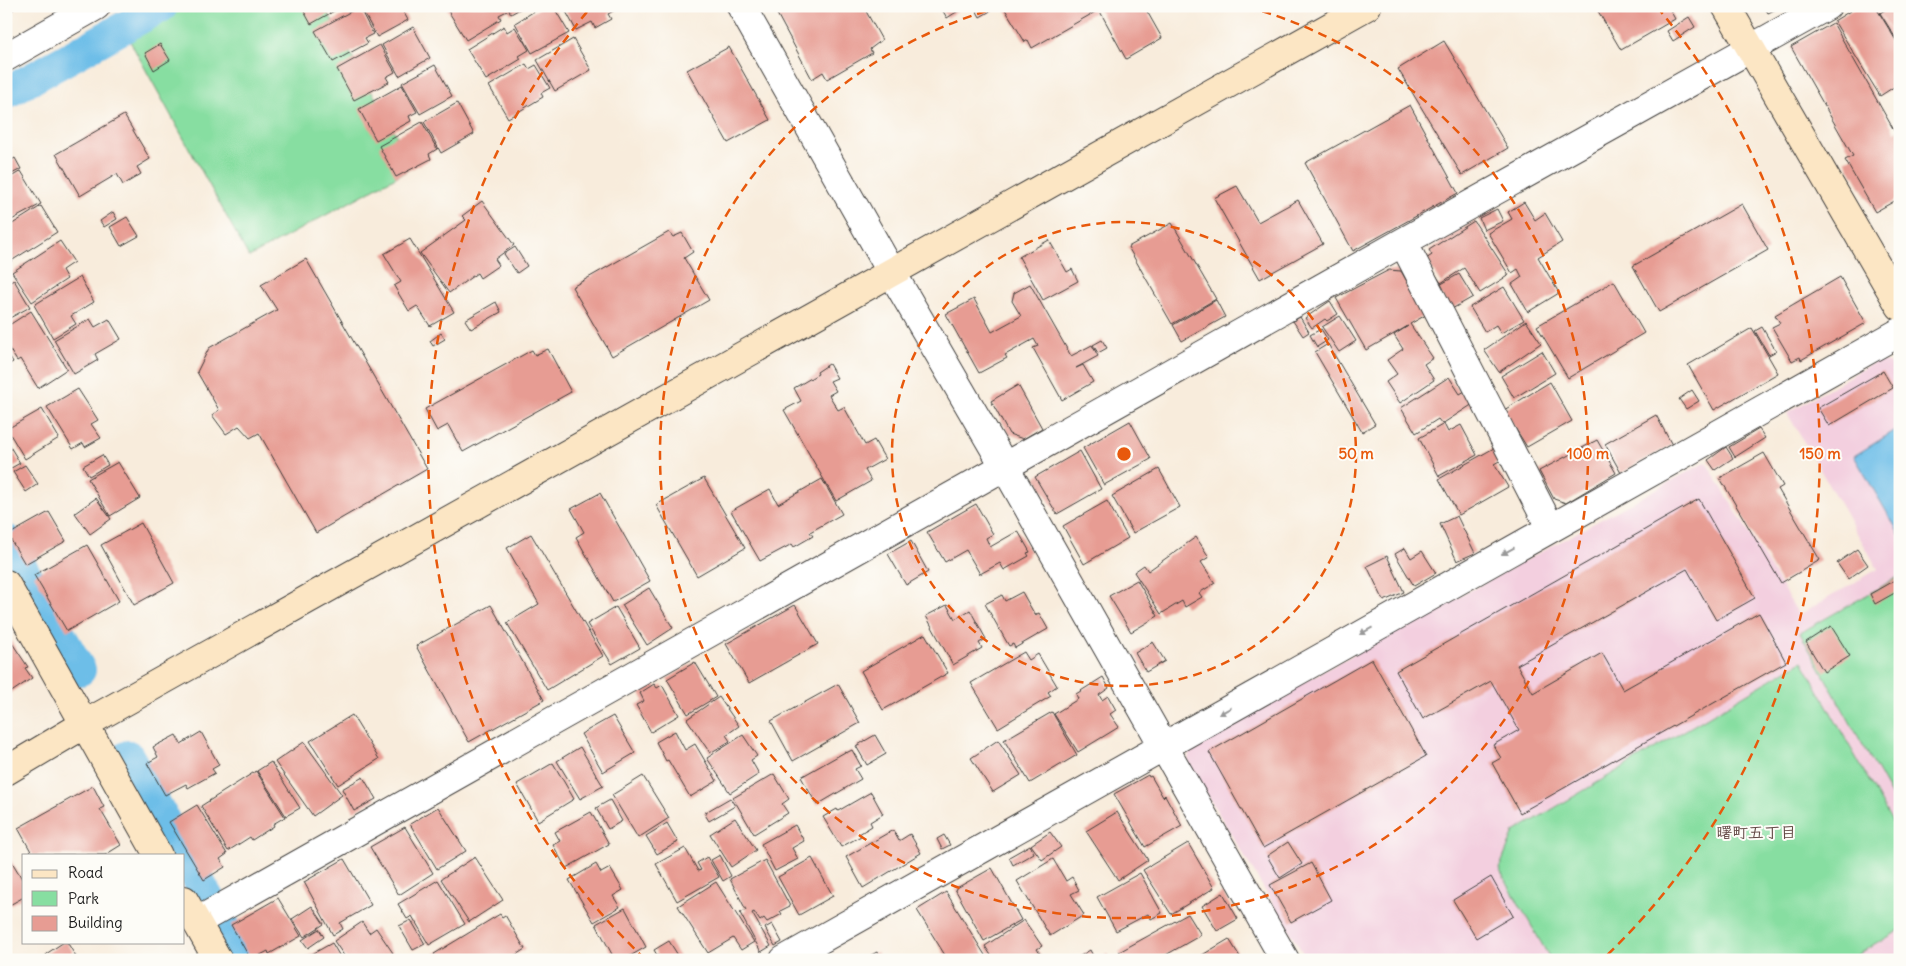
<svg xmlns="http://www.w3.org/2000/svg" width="1906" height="966" font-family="Delius,'Klee One',sans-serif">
  <rect width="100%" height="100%" fill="#fdfcf7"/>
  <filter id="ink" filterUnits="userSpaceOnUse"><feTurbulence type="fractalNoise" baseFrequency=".02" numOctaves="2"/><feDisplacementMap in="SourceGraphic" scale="10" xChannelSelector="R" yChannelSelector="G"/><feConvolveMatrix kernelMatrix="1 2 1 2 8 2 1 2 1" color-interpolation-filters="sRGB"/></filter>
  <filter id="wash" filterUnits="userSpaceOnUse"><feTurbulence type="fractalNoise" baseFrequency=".0096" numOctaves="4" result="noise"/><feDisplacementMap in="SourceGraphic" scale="20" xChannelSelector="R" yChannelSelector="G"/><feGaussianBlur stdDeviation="1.12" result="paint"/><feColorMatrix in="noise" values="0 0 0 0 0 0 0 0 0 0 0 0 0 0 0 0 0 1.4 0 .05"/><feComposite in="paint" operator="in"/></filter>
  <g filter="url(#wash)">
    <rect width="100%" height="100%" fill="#f8ecdc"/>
    <!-- built -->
    <path fill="#f3cfdf" d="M1876,361l24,4v211l-99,57 99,178v149h-593l-119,-197 2,-19 516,-282 93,153 79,-46 -91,-156z"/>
    <!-- green -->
    <path fill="#87dea1" stroke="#527d5e" d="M151,6h173l90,161 -165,90 -129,-234z
      M1900,576v235l-100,-178z
      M1802,661l98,175v94l-51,30h-298l-52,-91 15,-37z"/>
    <!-- water -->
    <path fill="#6dbee8" stroke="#446d82" d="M1899,428l1,1v106l-46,-79z"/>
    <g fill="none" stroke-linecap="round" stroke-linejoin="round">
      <!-- canal -->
      <path stroke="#6dbee8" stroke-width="32" d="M6,93l156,-87
        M6,540l74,130
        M128,756l56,99
        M184,855l59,105"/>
    </g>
    <g id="blocks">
      <!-- building -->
      <path fill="#e79c93" d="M6,6h7l1,3 -8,5z
        M301,6h42l-32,18z
        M360,6h40l8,14 -31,17z
        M451,6h74l-14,8 -2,-4 -10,5 2,4 -35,21 -19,-31z
        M543,6h10l16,27 -37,20 -17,-30z
        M563,6h59l-14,8 3,5 -16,9 -3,-6 -16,8z
        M787,6h76l19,34 -12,9 2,4 -45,26 -4,-7 -11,7 -36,-67z
        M940,6h26l-19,12z
        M974,6h25l-19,11z
        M1003,6h88l4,6 -63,36 -4,-8 -3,2z
        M1097,6h47l18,32 -36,21z
        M1595,6h73l7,13 -54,31z
        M1764,6h18l-14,7z
        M1858,6h17l25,41v36l-20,13 -46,-75z
        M1891,6h9v39l-20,-32z
        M359,7l14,27 -8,4 3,5 -35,19 -18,-31z
        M1689,17l6,10 -22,14 -6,-10z
        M1833,23l62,109 5,-3v69l-25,14 -30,-52 8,-4 -62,-109z
        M504,26l3,6 8,-5 14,23 -10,6 2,3 -35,21 -19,-31z
        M413,27l17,31 -31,18 -17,-31z
        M573,39l18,31 -36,21 -18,-31z
        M1444,41l64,107 -46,27 -64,-106z
        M160,44l10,16 -16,10 -9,-17z
        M380,45l15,27 -9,5 3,5 -35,18 -17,-31z
        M729,47l41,73 -42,23 -41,-73z
        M526,64l3,5 7,-4 14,23 -9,5 2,4 -35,21 -19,-32z
        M435,65l17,31 -32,18 -18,-31z
        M402,85l15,27 -8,4 2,5 -35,19 -17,-31z
        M457,103l17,31 -33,19 -17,-31z
        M1410,105l48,88 -105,58 -48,-88z
        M124,115l26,44 -13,8 4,7 -18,11 -6,-11 -37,22 -24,-42z
        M422,122l15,27 -8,5 2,5 -35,18 -17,-31z
        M6,142l5,7 -5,3z
        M15,158l6,11 -15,8v-14z
        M21,171l20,33 -35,19v-43z
        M1237,186l21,36 40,-22 25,44 -63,35 -46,-81z
        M482,201l32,44 -19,14 4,6 -19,13 -3,-5 -28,20 -29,-40 46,-33 -4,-4z
        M1524,202l11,18 10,-7 17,29 -24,15 21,36 -31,19 -16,-28 10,-7 -4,-8 -6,4 -24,-40 24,-14 -4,-7z
        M1742,204l26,46 -109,62 -26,-46z
        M41,206l16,26 -49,31 -2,-3v-32z
        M1497,209l6,12 -19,9 -5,-12z
        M113,212l4,7 -13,8 -4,-6z
        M127,217l12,19 -18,10 -11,-19z
        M1474,221l35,54 -29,18 -16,-25 -23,15 -15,-24 6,-4 -3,-5z
        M1172,223l44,76 -44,25 -44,-77z
        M669,232l4,5 9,-4 11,19 -9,6 25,42 -97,56 -40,-69z
        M410,239l44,73 -24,14 -13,-20 -8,5 -15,-25 7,-4 -17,-28z
        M1049,240l18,32 5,-3 6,12 -35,19 -24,-43z
        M60,241l14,21 -12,8 5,9 -35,23 -20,-30z
        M515,247l12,19 -10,7 -13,-19z
        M306,259l121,210 -111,64 -57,-100 -9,5 -11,-12 -13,8 -14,-19 7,-5 -22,-38 12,-24 68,-38 -16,-25z
        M1389,270l12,1 25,44 -16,9 23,34 -9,6 10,16 -34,23 -14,-21 11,-8 -10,-14 16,-11 -9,-14 14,-9 -42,24 -30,-52z
        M1459,274l14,23 -23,13 -14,-23z
        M80,277l14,25 -23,14 5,8 -23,14 -19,-33z
        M1840,277l26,46 -65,37 -1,-3 -8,4 -20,-34 8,-4 -5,-8z
        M14,280l16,27 -24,13v-36z
        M1614,281l30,52 -76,45 -31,-52z
        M1030,284l41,72 21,-11 6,11 -22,12 7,-3 10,17 -31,18 -29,-52 5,-2 -4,-7 -29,16 2,3 -28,15 -33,-59 28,-15 18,33 29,-16 -9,-15 2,-8z
        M1504,287l20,33 -23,13 -5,-8 -11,7 -15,-25z
        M1216,300l9,17 -43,24 -9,-16z
        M1330,301l8,13 -11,7 -2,-2 -13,9 -7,-10z
        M496,302l5,10 -30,17 -6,-9z
        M31,311l36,58 -29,19 -18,-29 -3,2 -11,-17v-17z
        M1340,316l16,25 -17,11 -17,-25z
        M1300,317l9,15 -6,4 -10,-15z
        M90,319l5,8 14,-8 12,20 -26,15 3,6 -24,14 -20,-34z
        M1526,321l15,22 -42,29 -15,-22z
        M1762,327l14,24 -7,4 -14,-24z
        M1752,328l26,45 -64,37 -26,-45z
        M1321,329l7,11 -11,7 -7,-12z
        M441,333l4,6 -12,7 -3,-5z
        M1102,340l5,8 -9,5 -5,-8z
        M1328,344l47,80 -13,8 -47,-80z
        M548,349l23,43 -108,60 -15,-27 -11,6 -12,-22 107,-59 3,5z
        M6,350l7,12 -7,4z
        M1542,351l13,22 -41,25 -13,-22z
        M829,364l8,14 -7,3 6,10 -7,4 9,15 6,-3 21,38 9,-5 11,19 -20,11 6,11 -35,20 -52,-91 17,-9 -7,-13 24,-14 -1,-2z
        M1883,371l10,17 -64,38 -11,-18z
        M1449,377l11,17 5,-3 8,13 -31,20 -4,-5 -22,14 -15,-25z
        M1550,382l22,39 -45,26 -23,-37z
        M1018,385l24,43 -19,11 -14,-5 -18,-33z
        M78,389l20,31 -7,4 10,14 -16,9 -2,-4 -10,6 -26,-42z
        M1692,390l7,11 -13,8 -7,-10z
        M42,409l17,29 -34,21 -18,-30z
        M1656,415l16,30 -51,28 -16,-29z
        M1130,421l21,38 -47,26 -21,-37z
        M1444,424l4,8 13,-7 16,30 -38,21 -20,-38z
        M1759,429l6,9 -30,19 -6,-10z
        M6,440l14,23 -14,8z
        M1597,440l19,33 -50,30 -12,-4 -15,-28z
        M1726,447l7,11 -18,12 -7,-10z
        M1494,448l7,12 -7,4 14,23 -49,28 -20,-36z
        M1080,451l21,38 -44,25 -22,-37z
        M1764,453l19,33 -5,3 42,71 -39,23 -61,-105z
        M102,455l6,10 -19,11 -6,-10z
        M118,462l22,36 -30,18 -22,-37z
        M25,465l13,19 -12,8 -13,-20z
        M1159,469l21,38 -47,26 -21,-37z
        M704,478l41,70 -48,28 -41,-71z
        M822,479l20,35 -32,18 3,4 -19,11 -2,-3 -32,17 -29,-50 39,-22 8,15z
        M600,493l50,88 -37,21 -37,-65 8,-5 -13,-23z
        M96,498l15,21 -21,15 -15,-21z
        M1699,499l56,99 -39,22 -29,-51 -170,96 16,28 69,-40 21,37 136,-77 27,49 -266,151 -28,-50 9,-5 -8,-13 26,-15 -28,-49 -68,38 -27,-48z
        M1107,501l21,37 -44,26 -21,-38z
        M976,504l17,30 -7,4 4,9 28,-16 12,21 -3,1 2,3 -25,14 -4,-7 -20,11 -14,-24 -21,12 -18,-30z
        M49,512l17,29 -41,23 -17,-29z
        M1457,516l18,37 -18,8 -17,-37z
        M141,523l33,60 -40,22 -33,-60z
        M531,534l72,122 -56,34 -40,-67 32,-19 -32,-56z
        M1196,537l13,20 -8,5 14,21 -16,10 3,4 -17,10 -3,-6 -21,13 -27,-42 10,-7 4,6z
        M911,541l17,31 -22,13 -18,-31z
        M87,545l32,56 -52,30 -33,-56z
        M1405,548l6,10 11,-7 14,22 -22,13 -19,-32z
        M1857,549l11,16 -20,14 -11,-16z
        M1387,556l17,36 -20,9 -17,-35z
        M1900,577v13l-25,14 -5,-10z
        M1137,580l21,36 -27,16 -22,-36z
        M649,588l24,40 -26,17 -25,-40z
        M1022,592l13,23 4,-2 9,16 -33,19 -2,-4 -4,2 -24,-42 17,-9 3,6z
        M491,605l53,95 -75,42 -53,-96z
        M795,605l23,39 -69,39 -23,-39z
        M947,605l8,14 15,-9 16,29 -7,4 3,5 -29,17 -27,-49z
        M616,607l24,41 -28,16 -25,-40z
        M1831,626l19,30 -26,16 -18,-30z
        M6,634l22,33 -3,1 7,10 -22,15 -4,-6z
        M925,634l23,39 -65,37 -22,-39z
        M1153,642l12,19 -19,11 -11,-19z
        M1024,652l5,8 9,-6 19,32 -9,6 3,4 -53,32 -27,-45z
        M1372,659l54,97 -163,92 -54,-96z
        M695,662l21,35 -28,17 -21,-35z
        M1103,677l6,11 -10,7 3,5 6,-4 8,14 -6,4 9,13 -41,25 -24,-38 24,-15 -2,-5z
        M654,684l3,4 5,-3 17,30 -28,17 -15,-27 8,-4 -4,-8z
        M838,684l22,39 -67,38 -22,-40z
        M719,697l20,29 -13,9 4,6 -20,12 -23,-34z
        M1052,712l25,43 -47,28 -26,-43z
        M352,715l27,44 -41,26 -28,-44z
        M613,716l22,37 -32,19 -22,-38z
        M675,731l10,19 10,-6 22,37 -27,16 -22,-37 -2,1 -10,-19z
        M201,732l18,33 -7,4 3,4 -27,15 -2,-4 -21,11 -18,-32 11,-6 -5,-10 23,-12 5,9z
        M743,735l14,21 -6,4 8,14 -29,19 -23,-35z
        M875,735l11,19 -19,11 -11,-19z
        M998,740l23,35 -28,17 -22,-34z
        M304,742l38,53 -29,21 -38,-54z
        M580,747l23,39 -23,13 -23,-38z
        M852,750l9,16 -6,3 6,10 -44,26 -16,-28 44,-25 1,1z
        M271,762l29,46 -14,8 -29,-45z
        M553,763l21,36 -36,22 -21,-37z
        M256,771l29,46 -12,7 1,2 -22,14 -2,-3 -22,14 -27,-45z
        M774,774l15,25 -7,5 6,9 -34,21 -21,-36z
        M1148,775l1,2 2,-1 12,21 2,-2 17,31 -37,21 -31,-53z
        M643,776l26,42 -31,20 -26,-43z
        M363,777l13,22 -22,12 -12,-22z
        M93,786l11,21 -4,2 21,36 -16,10h-72l-15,-27z
        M871,792l12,22 -13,8 2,4 -13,8 2,2 -20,11 -18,-30 14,-8 1,2z
        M730,798l5,8 -26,15 -5,-8z
        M610,800l12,21 -14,8 -12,-21z
        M197,805l30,49 -7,5 5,8 -21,13 -35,-58z
        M438,807l28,44 -29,18 -27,-45z
        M591,812l18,32 -43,24 -13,-23 7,-4 -5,-9z
        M1117,812l31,48 -30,20 -32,-49z
        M735,818l21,32 -25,17 -21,-33z
        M667,823l11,19 -21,12 -11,-18z
        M795,825l9,16 -12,7 6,11 -23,12 -14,-27z
        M405,827l28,46 -34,22 -29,-48z
        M893,830l6,11 11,-7 11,19 -58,35 -17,-31z
        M1050,832l11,15 -19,13 -11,-15z
        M944,835l6,10 -8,4 -5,-10z
        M1288,842l14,22 -22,14 -13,-22z
        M1188,843l26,45 -43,26 -28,-44z
        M1030,845l4,8 -21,12 -4,-8z
        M685,848l13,23 3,-1 -4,-7 10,-6 12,20 -42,24 -21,-37z
        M6,852l18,30v15l-18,10z
        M720,855l11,21 -8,5 -12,-21z
        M475,857l28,43 -34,22 -28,-43z
        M812,858l21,38 -34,19 -21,-38z
        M344,859l27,46 -31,18 3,6 -10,6 -29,-53z
        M1053,859l13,22 6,-4 7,13 -8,4 13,21 -34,21 -33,-55z
        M765,860l25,46 -10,5 2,3 -15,8 -3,-4 -4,3 -6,-9 -2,1 19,33 -10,6 -21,-39 6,-3 -16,-31z
        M1311,863l20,37 -40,22 -21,-37z
        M596,864l5,9 9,-5 13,22 -10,6 7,11 -26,15 -25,-42z
        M992,868l29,52 -37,21 -29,-52z
        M1140,873l22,40 -11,6 -3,-5 -32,17 -19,-34z
        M1491,877l22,39 -37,22 -23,-38z
        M438,880l27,44 -36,21 -17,-29 -5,3 -9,-15z
        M716,882l38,60 -13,8 -8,-12 -25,15 -30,-47z
        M946,892l42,68h-40l-31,-50z
        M1223,893l15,26 -21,12 -15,-25z
        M278,898l23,38 -32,18 -1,-3 -17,9 -20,-35z
        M312,906l12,18 -20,13 -12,-18z
        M625,908l21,39 -23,13h-8l-19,-36z
        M500,914l2,3 3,-2 20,34 -17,11h-70l-4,-6z
        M1188,914l13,21 -44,25h-33l-5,-8z
        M411,920l14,24 -12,6 -14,-24z
        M1024,920l18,26 -5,3 7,11h-50l-9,-14z
        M362,922l7,11 7,-5 17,25 -11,7h-35l-13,-19z
        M772,924l10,18 -7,4 -10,-18z
        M319,929l5,8 -16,11 -6,-8z
        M1229,939l13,21h-48z
        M669,941l12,19h-21l-6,-10z
        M64,942h3l11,18h-28l-4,-6z
        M332,943l10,17h-36l-1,-2z
        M1090,950l5,10h-21z
        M877,952l4,8h-19z
        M1107,954l4,6h-13z
        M656,955l3,5h-13z"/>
    </g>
  </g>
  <g filter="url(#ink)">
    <use href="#blocks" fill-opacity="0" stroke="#3d3b39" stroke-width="1"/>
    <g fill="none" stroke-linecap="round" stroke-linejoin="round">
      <!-- street casing -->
      <g stroke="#3d3b39" stroke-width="30">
        <path id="street" d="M741,6l151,267 113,194 280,493
          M6,57l90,-51
          M1403,242l147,285
          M196,922l1207,-680 424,-236
          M784,960l1116,-628"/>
      </g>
      <!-- secondary casing -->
      <g stroke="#3d3b39" stroke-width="30">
        <path id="secondary" d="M1726,6l174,300
          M6,584l152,271
          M6,771l79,-47 1282,-718
          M184,900l34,60"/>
      </g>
      <!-- street -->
      <use href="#street" stroke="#fff" stroke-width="28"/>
      <!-- secondary -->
      <use href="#secondary" stroke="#fce6c4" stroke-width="28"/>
    </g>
    <!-- one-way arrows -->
    <defs><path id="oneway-solid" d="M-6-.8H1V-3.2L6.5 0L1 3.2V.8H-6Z" transform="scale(1.25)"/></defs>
    <g fill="#999">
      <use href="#oneway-solid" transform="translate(1508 551) rotate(151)"/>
      <use href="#oneway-solid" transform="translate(1366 631) rotate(151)"/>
      <use href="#oneway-solid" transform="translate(1225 711) rotate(151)"/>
    </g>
  </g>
  <!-- distance rings -->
  <g fill="none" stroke="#e8590c" stroke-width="2.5" stroke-dasharray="9 6">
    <circle cx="1124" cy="454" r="232"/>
    <path d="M1248 7A464 464 0 1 1 1000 7"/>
    <path d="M645 959A696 696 0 0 1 591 7M1657 7A696 696 0 0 1 1603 959"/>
  </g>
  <g text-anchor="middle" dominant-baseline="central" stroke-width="4" stroke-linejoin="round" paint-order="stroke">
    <!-- neighbourhood labels -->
    <g font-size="16" font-weight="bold" fill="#634946" stroke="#fdfcf7">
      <text x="1756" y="832">曙町五丁目</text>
    </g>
  </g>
  <circle cx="1124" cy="454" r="8" fill="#e8590c" stroke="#fdfcf7" stroke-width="2.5"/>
  <g font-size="15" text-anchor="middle" font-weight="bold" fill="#e8590c" stroke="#fdfcf7" stroke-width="4" stroke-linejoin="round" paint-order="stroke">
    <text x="1356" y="459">50 m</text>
    <text x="1588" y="459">100 m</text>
    <text x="1820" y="459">150 m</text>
  </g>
  <!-- margin -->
  <rect width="1906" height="966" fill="none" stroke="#fdfcf7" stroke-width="25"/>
  <!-- legend -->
  <rect x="22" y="854" width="162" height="90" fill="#fdfcf7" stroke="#a3a29f"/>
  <rect x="32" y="870" width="25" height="8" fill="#fce6c4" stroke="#a3a29f"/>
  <text x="68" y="878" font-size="15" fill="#1c1c1c">Road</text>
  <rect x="32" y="891" width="25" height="15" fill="#87dea1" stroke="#a3a29f"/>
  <text x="68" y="904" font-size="15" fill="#1c1c1c">Park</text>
  <rect x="32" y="916" width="25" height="15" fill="#e79c93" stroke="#a3a29f"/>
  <text x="68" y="928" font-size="15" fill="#1c1c1c">Building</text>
</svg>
